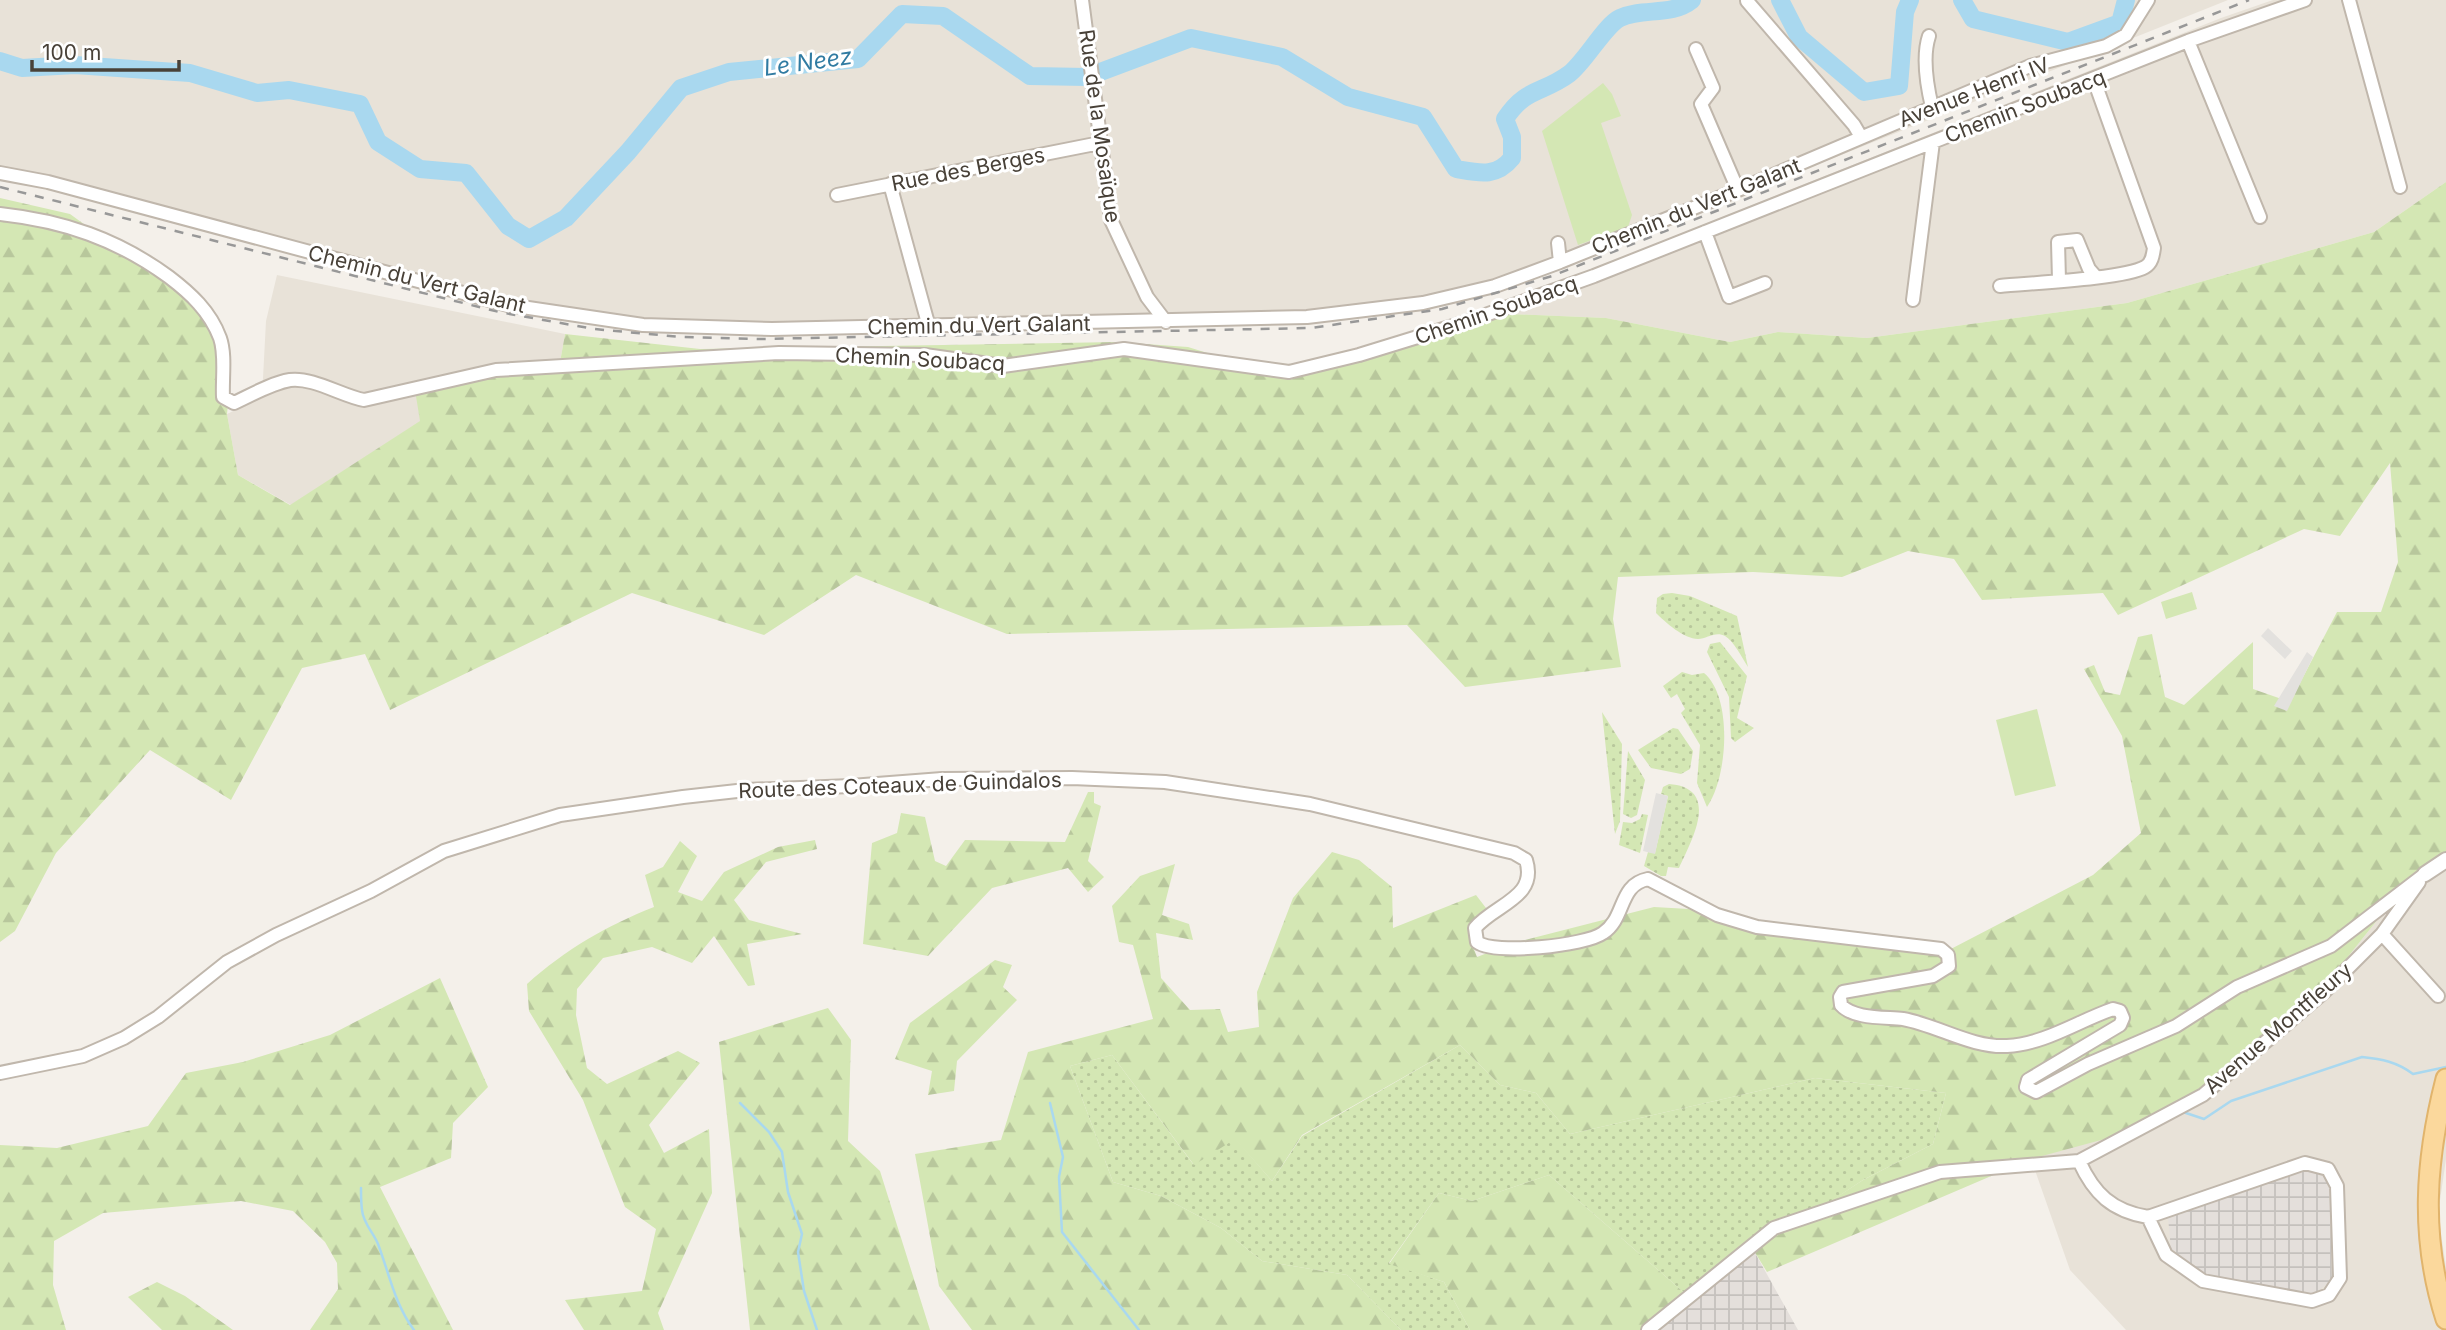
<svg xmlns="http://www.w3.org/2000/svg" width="2446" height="1330" font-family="Inter,sans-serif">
  <defs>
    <pattern id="industrial-grid" width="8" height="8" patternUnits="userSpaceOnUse" patternTransform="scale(1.75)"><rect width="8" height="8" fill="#e4dfdb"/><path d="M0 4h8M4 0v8" fill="none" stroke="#c5c1bd"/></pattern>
    <pattern id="grass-dots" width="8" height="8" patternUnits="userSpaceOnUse" patternTransform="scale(1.75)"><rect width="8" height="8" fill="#d4e7b4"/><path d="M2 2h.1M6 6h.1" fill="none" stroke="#b8c79c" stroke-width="1.8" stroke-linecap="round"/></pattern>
    <pattern id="forest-firs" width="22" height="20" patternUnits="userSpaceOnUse" patternTransform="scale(1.75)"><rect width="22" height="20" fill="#d4e7b4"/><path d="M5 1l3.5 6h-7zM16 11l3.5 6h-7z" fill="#b8c79c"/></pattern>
  </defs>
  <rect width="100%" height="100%" fill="#f4f0ea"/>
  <!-- residential -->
  <path fill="#e8e2d8" d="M0,0h2228l-684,274 -133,36 -101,13 -535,11 -125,-4 -80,-9 -74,-14 -447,-118 -49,-9z
    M2273,0h173v182l-72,50 -247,71 -260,35 -89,-6 -48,10 -124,-24 -97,-4 -7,-13 60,-20 659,-263z
    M277,275l288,59 -6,34 -138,53 -130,84 -53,-30 -11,-61 35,-17 4,-76z
    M2446,855v304l-8,55 8,53v63h-320l-56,-60 -39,-111 42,-14 254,-162 87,-109z"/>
  <!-- industrial -->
  <path fill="url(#industrial-grid)" d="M2305,1169l24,9 3,102 -18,14 -113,-20 -30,-24 -3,-33z
    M1754,1251l44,79h-155z"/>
  <!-- grass -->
  <path fill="url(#grass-dots)" d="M1672,593l18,3 47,20 11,51c-6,-9 -14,-26 -23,-31 -10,-5 -18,3 -27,3 -14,0 -33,-17 -42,-26l1,-15 6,-4z
    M1720,642l27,34 -10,42 17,10 -19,14 -4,-4 -2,-41 -22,-45 3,-8z
    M1682,672l10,3 12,-2c29,24 24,104 3,134l-10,-24 3,-38 -19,-32 4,-4 -8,-15 -6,4 -8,-12z
    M1602,712l20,32 -2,77 -5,13z
    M1673,728l5,1 15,22 -3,18 -9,5 -30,-6 -13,-18z
    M1628,751l17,29 -8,35 -6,3 -8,-4z
    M1669,784c53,4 22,57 10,84l-11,-1 -2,9h-5l-17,-10 4,-14 7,1 13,-57 -7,-2 2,-7z
    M1642,814l6,1 -8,38 -21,-8 4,-23 9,1 8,-4z
    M1460,1045l40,40 36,8 34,41 245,-56 131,15 -13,51 -70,36 -175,116 -139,-121 -77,26 -33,-8 -50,70 55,19 26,48h-69l-54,-55 -85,-14 -41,-33 -60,-32 -48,-14 -43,-116 42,-11 81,109 42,-26 37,43 30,-45z"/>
  <!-- forest -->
  <path fill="url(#forest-firs)" d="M2446,182v673l-32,19 -87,109 -127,111 -62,36 -107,29 -264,113 -13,-21 109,-71 70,-36 13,-51 -131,-15 -245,56 -34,-41 -36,-8 -40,-40 -158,90 -30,46 -37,-42 -41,26 -82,-110 -42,11 43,116 48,14 60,32 41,33 85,14 54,55h-429l-33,-44 -24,-132 86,-14 27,-88 125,-33 -20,-74 -14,-3 -7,-36 28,-30 35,-12 -13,51 27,9 4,16 -37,-7 5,45 29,32 30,-1 8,23 31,-5 -2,-35 36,-94 39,-46 27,8 33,27 1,41 83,-33 10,13 -16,31 7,18 36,-14 141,-36 35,2 84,26 174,16 146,-76 48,-42 -19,-97 -38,-67 10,-4 11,27 15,3 18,-58 14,-3 13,63 19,8 69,-63v47l37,13 47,-90h44l17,-50 -8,-99 -50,73 -36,-7 -186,86 -15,-22 -121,7 -28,-41 -46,-8 -66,26 -89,-5 -135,5 -5,42 8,48 -156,20 -58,-62 -400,9 -151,-59 -92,60 -132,-42 -242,117 -25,-56 -63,14 -71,132 -81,-50 -94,103 -41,78 -15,11v-744l70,16 120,87 14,20 27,53 -4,40 11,61 52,30 130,-84 -5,-31 144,-22 6,-34 135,15 417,-7 71,5 94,29 44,-6 97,-27 86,-29 97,4 124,24 48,-10 89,6 260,-35 247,-71z
    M1088,792h6v11l7,3 -13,55 16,16 -16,15 -20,-24 -76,20 -64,68 -65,-12 9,-101 25,-10 4,-20 24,4 10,44 11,5 19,-26 100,2z
    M815,840l2,9 -51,13 -32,38 15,20 53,14 -55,10 8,41 -7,1 -34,-50 -22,27 -40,-16 -49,11 -26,31 -1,26 11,53 20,16 71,-33 22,12 -51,62 15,28 45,-24 3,64 -54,120 6,17h-80l-19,-30 77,-9 14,-62 -31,-22 -42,-107 -54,-89 -2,-27c39,-35 79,-58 127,-77l-9,-32 18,-8 17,-26 17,15 -19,36 24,9 22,-29 54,-25z
    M995,960l17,5 -9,22 14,13 -60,61 -3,30 -26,4 4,-24 -37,-12 15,-36z
    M440,978l48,109 -35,36 -2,35 -71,29 73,143h-143l28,-41 -1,-26 -12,-21 -32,-31 -52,-10 -138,12 -49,28 -1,44 13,45h-66v-185l57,3 91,-22 38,-53 57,-11 87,-27z
    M828,1008l23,32 -3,101 32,30 50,159h-180l-31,-288z
    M1549,1175l139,121 -45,34h-173l-26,-48 -55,-18 50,-71 33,8z
    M157,1282l28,14 48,34h-71l-34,-33z"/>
  <!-- garden -->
  <path fill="#d4e7b4" d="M1603,83l9,11 9,22 -20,7 31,92 -4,12 -50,18 -36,-114z
    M2192,592l5,17 -31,10 -5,-17z
    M2037,709l19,77 -41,10 -19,-76z"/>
  <!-- parking -->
  <path fill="#e3e1de" d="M2268,628l24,23 -7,8 -24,-23z
    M2307,652l6,5 -26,54 -13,-5z
    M1656,793l12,3 -13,58 -12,-3z"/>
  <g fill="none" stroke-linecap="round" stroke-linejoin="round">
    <!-- stream -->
    <path stroke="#a9d8ef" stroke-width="2.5" d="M740,1103l29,29 13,20 6,40 14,42 -4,18 6,39 13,39
      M1050,1103l13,54 -4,20 3,55 77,98
      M2183,1112l21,7 27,-18 131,-44c20,2 35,5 51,17l33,-7
      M361,1188c0,7 0,15 1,22 1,13 11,22 16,34 11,29 17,61 36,86"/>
    <!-- river -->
    <path stroke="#a9d8ef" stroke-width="18" d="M1780,0l19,37 65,55 35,-6 6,-74 5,-12
      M1962,0l11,19 95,23 52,-19 6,-23
      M0,61l22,7 53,-3 115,8 67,20 32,-3 71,14 18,38 42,27 46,4 42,53 21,13 37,-21 62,-66 53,-64 48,-16 129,-13 44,-45 41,2 87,60 57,1 104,-39 91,19 66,40 75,20 33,52c23,4 40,9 56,-11v-21l-7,-18c21,-32 37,-25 64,-45 16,-12 36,-49 51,-56 23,-11 51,-1 72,-18"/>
    <!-- minor casing -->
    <g stroke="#c0b7ac" stroke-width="16">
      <path id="minor" d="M1082,0l29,220 36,77 19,25
        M2349,0l51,187
        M1747,1l107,124 7,12
        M1929,36c-7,21 -2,50 3,71
        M2188,41l72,176
        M1696,49l17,39 -12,16 37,86
        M0,173l48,9 460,123 135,20 129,4 535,-12 116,-14 72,-17 65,-24 178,-72 292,-124 76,-20 20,-11 22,-35
        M890,184l39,143
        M837,195l263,-52
        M0,214c64,7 117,25 169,63 21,16 41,34 51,61 6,17 2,41 3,59l11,6c17,-8 38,-20 56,-23 23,-3 52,16 74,20l132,-30 283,-17 146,2 78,11 121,-17 165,23 70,-17 104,-32 131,-47 594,-235 117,-41
        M1705,232l24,65 36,-14
        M1558,243l2,19
        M2059,280l-1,-38 19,-2 12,29 7,8
        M2000,286c29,-3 124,-7 145,-19 7,-4 8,-12 9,-19l-60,-168
        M1913,300l20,-158
        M2382,934l56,62
        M0,1073l83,-17 41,-18 34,-21 69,-55 49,-27 95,-44 73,-40 116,-36 123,-18 63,-7 105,-4 91,-7 130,-1 93,4 145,22 204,49 12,7c12,38 -31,44 -51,68l2,14c17,13 108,4 126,-9 23,-15 15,-48 45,-54l69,36 40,12 184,22 7,6 1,11 -16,10 -90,16 -3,5 1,8c12,14 44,12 62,14 34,6 69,29 104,27 38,-2 71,-25 106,-37l7,2 3,7 -3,7 -92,55 -2,7 10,5 52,-28 88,-38 61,-39 94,-41 94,-72
        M2079,1161c15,33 33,50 69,56l157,-54 23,6 9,17 3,92 -11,17 -17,6 -109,-20 -37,-26 -18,-38
        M1648,1330l126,-102 166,-56 139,-11 124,-66 120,-102 59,-59 37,-52"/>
    </g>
    <!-- tertiary casing -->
    <g stroke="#c0b7ac" stroke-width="18">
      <path id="tertiary" d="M2425,874l21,-14"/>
    </g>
    <!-- primary casing -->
    <g stroke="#e1b46c" stroke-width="23">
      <path id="primary" d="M2446,1079c-21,82 -26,159 0,240"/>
    </g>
    <!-- minor -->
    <use href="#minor" stroke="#fff" stroke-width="12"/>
    <!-- tertiary -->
    <use href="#tertiary" stroke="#fff" stroke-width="14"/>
    <!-- primary -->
    <use href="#primary" stroke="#fbd89c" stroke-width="19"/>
    <!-- rail -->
    <path stroke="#989898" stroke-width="2.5" stroke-dasharray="9 9" stroke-linecap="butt" d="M0,187l499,125 95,17 87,8 80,2 550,-11 131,-19 110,-33 697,-276"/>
  </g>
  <g text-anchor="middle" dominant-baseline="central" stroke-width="6" stroke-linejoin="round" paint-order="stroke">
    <!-- street labels -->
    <g font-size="21" fill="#484138" stroke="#fff">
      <text transform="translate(1974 92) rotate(-21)">Avenue Henri IV</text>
      <text transform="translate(2025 106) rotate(-21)">Chemin Soubacq</text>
      <text transform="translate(1100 126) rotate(82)">Rue de la Mosaïque</text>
      <text transform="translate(968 169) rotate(-11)">Rue des Berges</text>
      <text transform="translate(1696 206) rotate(-22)">Chemin du Vert Galant</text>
      <text transform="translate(417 279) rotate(14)">Chemin du Vert Galant</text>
      <text transform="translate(1496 310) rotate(-19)">Chemin Soubacq</text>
      <text transform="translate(979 325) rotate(-1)">Chemin du Vert Galant</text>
      <text transform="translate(920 359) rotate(3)">Chemin Soubacq</text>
      <text transform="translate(900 785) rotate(-2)">Route des Coteaux de Guindalos</text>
      <text transform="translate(2278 1028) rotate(-41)">Avenue Montfleury</text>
    </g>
    <!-- water labels -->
    <g font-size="23" font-style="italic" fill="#307ba2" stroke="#fff">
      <text transform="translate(808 62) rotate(-8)">Le Neez</text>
    </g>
  </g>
  <!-- scale -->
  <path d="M32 60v10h147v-10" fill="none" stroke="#484138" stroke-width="3.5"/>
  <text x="42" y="60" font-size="21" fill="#484138" stroke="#ffffff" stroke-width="5" paint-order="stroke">100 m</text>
</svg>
